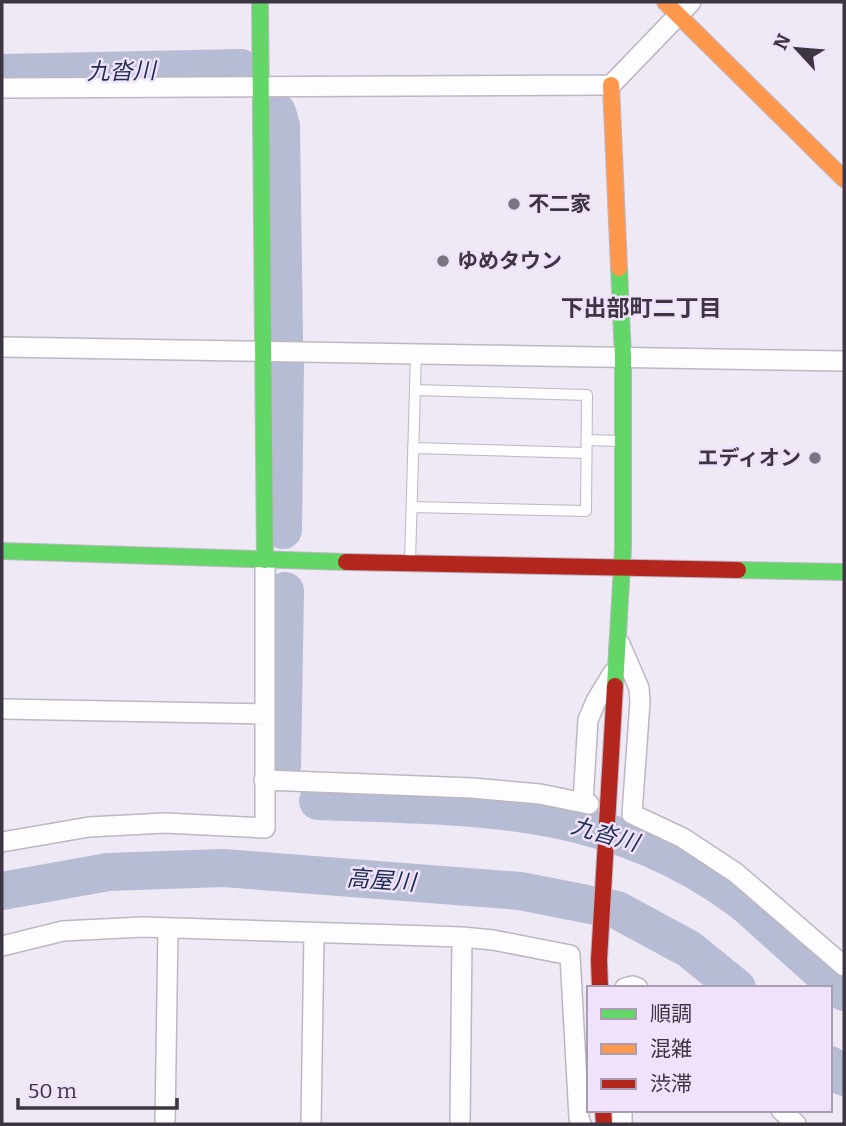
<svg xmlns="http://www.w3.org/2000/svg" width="846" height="1126" font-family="Bitter,'Noto Sans JP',serif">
  <rect width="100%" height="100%" fill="#efe8f5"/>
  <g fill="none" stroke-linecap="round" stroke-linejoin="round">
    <!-- river -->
    <path stroke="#b5bcd3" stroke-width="38" d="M2,73l239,-5
      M277,112l4,14 3,213
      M283,530l2,-166
      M282,766l3,-175
      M318,801c153,6 288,1 418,96 13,9 25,21 36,31 24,21 48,43 72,64
      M2,891l106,-19 115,-4 297,23 97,19 72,39 48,39
      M830,1065l14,12"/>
    <!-- lane casing -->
    <g stroke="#bdb7c2" stroke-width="12">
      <path id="lane" d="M587,440l34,1
        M413,448l173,5
        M412,507l174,4 1,-116 -172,-5
        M410,562l6,-209"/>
    </g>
    <!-- street casing -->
    <g stroke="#bdb7c2" stroke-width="22">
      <path id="street" d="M2,88l609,-3 80,-83
        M2,347l842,14
        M620,644l19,44 1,14 -8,112 51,24 53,35 108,93
        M2,709l262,5
        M264,780l208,8 68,6 49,10
        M583,802l5,-82 8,-19 17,-28
        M2,842l87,-15 76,-4 100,5v-268
        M2,946l61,-15 80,-4 319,10 31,3 77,15 9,163 2,6
        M625,988l8,-2 5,2
        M622,1110v14
        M781,1110l15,14
        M165,1124l3,-196
        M311,1124l3,-191
        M460,1124l2,-187"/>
    </g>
    <!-- fast casing -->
    <g stroke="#bdb7c2" stroke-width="18">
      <path id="fast" d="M260,2l5,558
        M2,551l344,11
        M738,570l106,2
        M615,686l8,-138v-191l-4,-89"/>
    </g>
    <!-- slow casing -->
    <g stroke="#bdb7c2" stroke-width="18">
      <path id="slow" d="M665,2l179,177
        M611,85l8,183"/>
    </g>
    <!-- jam casing -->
    <g stroke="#bdb7c2" stroke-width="18">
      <path id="jam" d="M346,562l392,8
        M600,988l-1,-28 16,-274
        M603,1110l1,14"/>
    </g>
    <!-- lane -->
    <use href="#lane" stroke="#fdfcfe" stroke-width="10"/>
    <!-- street -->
    <use href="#street" stroke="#fdfcfe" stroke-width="19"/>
    <!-- fast -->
    <use href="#fast" stroke="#63d668" stroke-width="16"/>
    <!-- slow -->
    <use href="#slow" stroke="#ff974d" stroke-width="16"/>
    <!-- jam -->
    <use href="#jam" stroke="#b3261e" stroke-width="16"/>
  </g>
  <!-- markers -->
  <g fill="#7b7481" stroke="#f0e2fb" stroke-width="2.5">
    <circle cx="514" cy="204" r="7"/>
    <circle cx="443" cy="261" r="7"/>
    <circle cx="815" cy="458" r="7"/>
  </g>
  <g text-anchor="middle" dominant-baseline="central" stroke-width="5" stroke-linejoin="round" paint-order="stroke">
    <!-- poi labels -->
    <g font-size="21" font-weight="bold" fill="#3d3642" stroke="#f0e2fb" text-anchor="start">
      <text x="528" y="204">不二家</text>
      <text x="457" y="261">ゆめタウン</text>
      <text x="801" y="458" text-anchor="end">エディオン</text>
    </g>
    <!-- water labels -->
    <g font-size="23" font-style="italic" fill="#1d2e53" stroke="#f0e2fb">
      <text transform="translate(121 71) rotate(-1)">九沓川</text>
      <text transform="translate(605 834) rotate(16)">九沓川</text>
      <text transform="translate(381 880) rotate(4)">高屋川</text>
    </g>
    <!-- neighbourhood labels -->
    <g font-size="23" font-weight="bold" fill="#3d3642" stroke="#f0e2fb">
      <text x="641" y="308">下出部町二丁目</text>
    </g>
  </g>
  <!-- border -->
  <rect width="846" height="1126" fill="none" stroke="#3d3642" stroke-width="7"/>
  <!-- legend -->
  <rect x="587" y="986" width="245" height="126" fill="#f0e2fb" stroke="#a89db1" stroke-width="2"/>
  <rect x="601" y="1009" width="35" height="10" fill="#63d668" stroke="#a89db1" stroke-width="2"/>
  <text x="650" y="1021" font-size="21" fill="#3d3642">順調</text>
  <rect x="601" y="1044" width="35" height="10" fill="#ff974d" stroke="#a89db1" stroke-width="2"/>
  <text x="650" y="1056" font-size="21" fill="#3d3642">混雑</text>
  <rect x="601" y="1079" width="35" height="10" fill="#b3261e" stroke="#a89db1" stroke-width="2"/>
  <text x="650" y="1091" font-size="21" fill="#3d3642">渋滞</text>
  <!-- north arrow -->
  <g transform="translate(797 49) rotate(296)" stroke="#f0e2fb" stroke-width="5" paint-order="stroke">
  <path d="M0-5L12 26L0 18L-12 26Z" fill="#3d3642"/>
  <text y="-10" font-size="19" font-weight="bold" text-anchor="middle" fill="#3d3642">N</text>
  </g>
  <!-- scale -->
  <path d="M18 1098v10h159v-10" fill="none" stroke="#3d3642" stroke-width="3.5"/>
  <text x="28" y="1098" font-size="21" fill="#3d3642" stroke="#f0e2fb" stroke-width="5" paint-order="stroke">50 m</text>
</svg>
